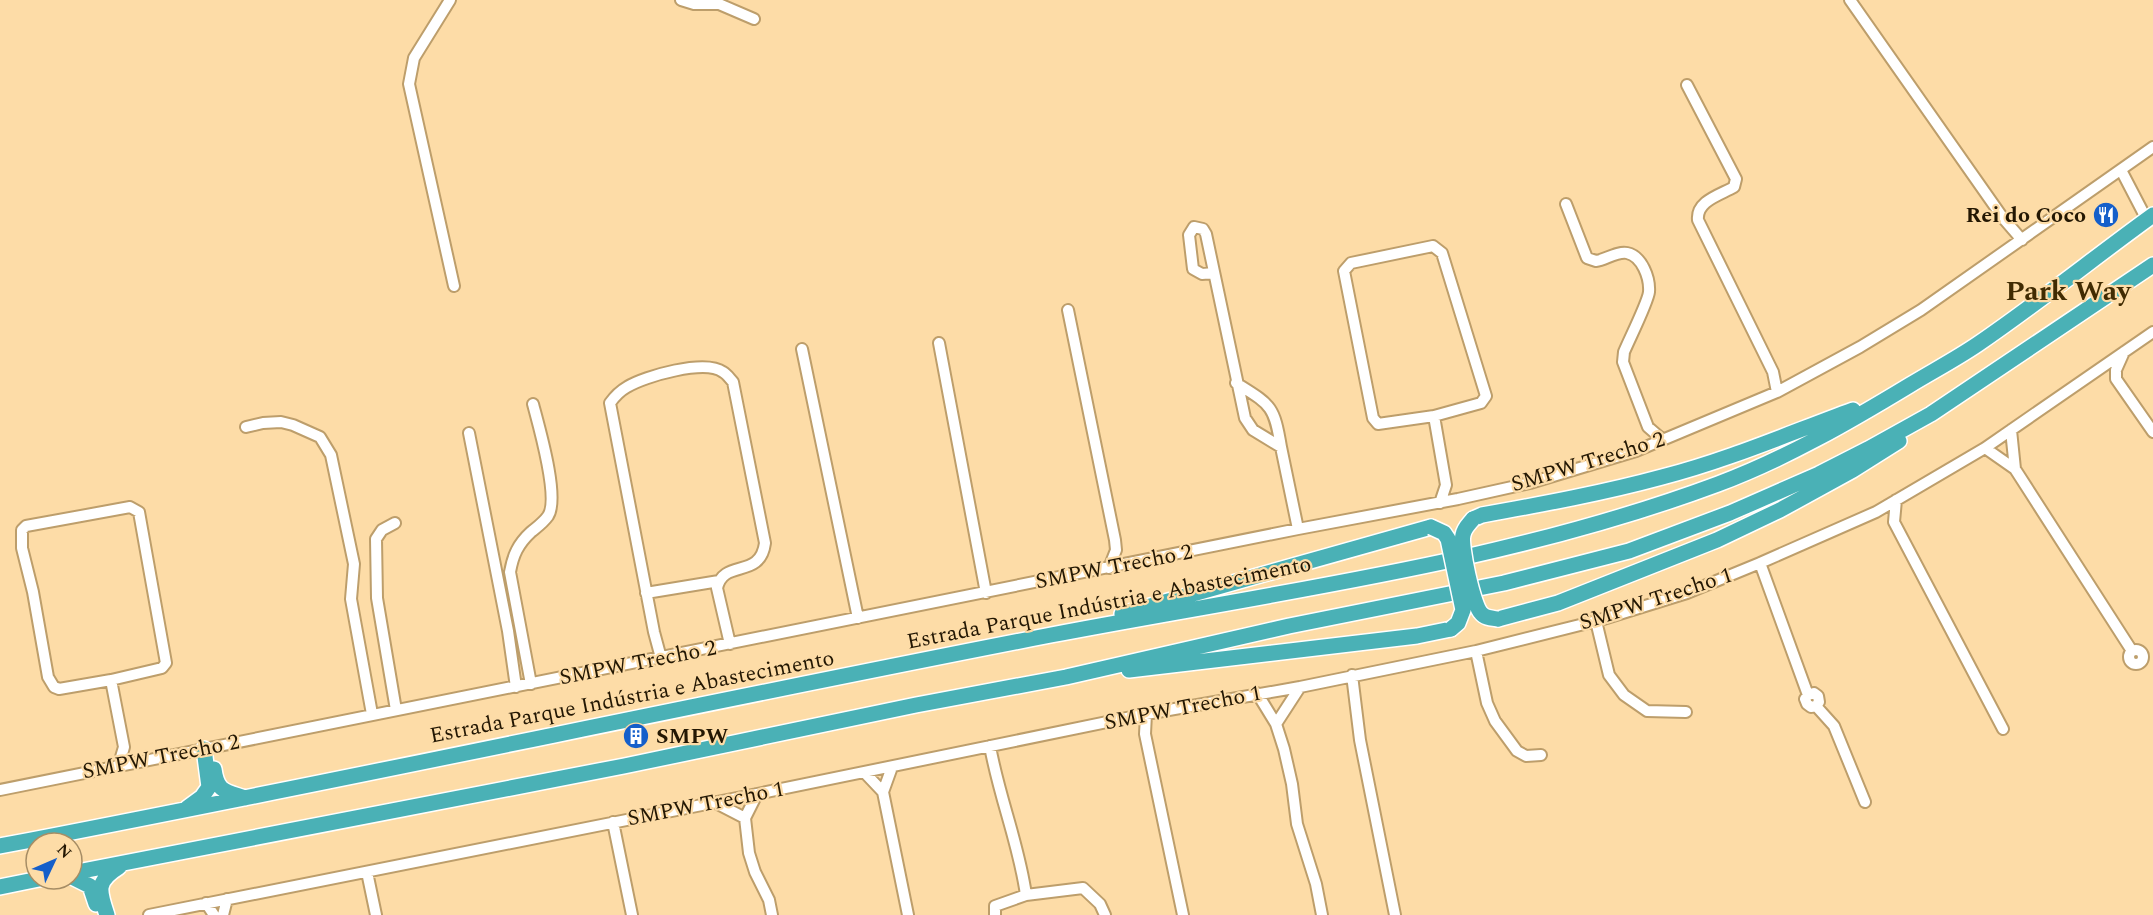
<svg xmlns="http://www.w3.org/2000/svg" width="2153" height="915" font-family="Spectral,serif">
  <rect width="100%" height="100%" fill="#fddca7"/>
  <g fill="none" stroke-linecap="round" stroke-linejoin="round">
    <!-- minor casing -->
    <g stroke="#bd9e6b" stroke-width="14">
      <path id="minor" d="M450,0l-36,58 -5,26 45,202
        M681,0l13,4h25l35,15
        M1850,0l153,218 19,22
        M1687,85l49,94 -2,8c-14,8 -38,14 -36,33l75,152 4,20
        M2121,170l26,50
        M1566,204l21,54 9,3c9,-1 21,-10 31,-8 15,3 23,25 22,39 -1,10 -20,48 -25,60l-1,10 25,65 15,13
        M1433,246l9,7 44,143 -5,7 -47,13 -56,8 -5,-6 -29,-147 7,-8z
        M1214,273l-12,1 -9,-5 -4,-34 5,-8 9,2 3,5 39,184 8,12 28,17 17,82
        M1068,310l47,230 1,10 -7,18
        M939,343l47,250
        M802,349l56,269
        M2124,352l-8,18v9l37,53
        M1236,383c35,22 38,22 45,64
        M1434,416l12,69 -6,18
        M246,427l17,-4 18,-1 12,3 27,12 11,18 23,109 -3,35 21,115
        M2011,430l4,39
        M469,433l39,198 8,56
        M1985,448l30,21 117,182
        M1896,500l-2,22 109,207
        M130,507l9,5 27,151 -4,5 -51,12 -52,9 -5,-2 -6,-10 -15,-85 -11,-44v-18l4,-4z
        M395,523l-13,7 -6,9 1,59 19,112
        M1760,563l48,132
        M646,593l73,-12
        M1596,621l13,54 15,20 23,16 39,1
        M2129 657a7 7 0 1 1 14 0a7 7 0 1 1-14 0Z
        M1476,651l11,52 8,18 22,30 9,5 15,-1
        M661,658l-7,-26 -44,-229c5,-7 10,-12 17,-16 18,-11 78,-28 96,-15 4,2 7,7 10,10l32,161c-5,37 -41,15 -48,45l13,56
        M1352,675l8,65 35,175
        M111,680l13,67 -5,17
        M531,684l-21,-112c3,-17 8,-28 21,-40 6,-5 12,-9 17,-16 12,-18 -9,-89 -15,-112
        M1257,693l19,31 8,25 8,35 5,40 19,60 6,31
        M1816,706l3,-4 -1,-6 -4,-3 -6,2 -3,4 2,5 4,3 5,-1 18,20 31,76
        M1146,714l-1,20 38,181
        M1276,724l24,-37
        M990,746c9,51 29,98 36,149
        M892,767l-9,25 25,123
        M865,773l18,19
        M0,790l1298,-261 160,-30 72,-16 106,-32 141,-59 83,-45 61,-37 232,-163
        M757,794l-12,24 4,35 6,19 14,28 3,15
        M714,802l31,16
        M613,822l19,93
        M367,872l9,43
        M206,903l8,12
        M149,915l608,-121 389,-80 154,-27 176,-36 124,-31 87,-27 73,-30 116,-51 109,-64 168,-116
        M223,915l4,-16
        M995,915v-9l31,-11 57,-7 17,16 5,11"/>
    </g>
    <!-- highway casing -->
    <g stroke="#fff" stroke-width="18">
      <path id="highway" d="M1473,519l9,-4c61,-11 121,-22 180,-38 66,-17 128,-44 191,-67
        M1122,614l309,-87
        M1498,619l60,-16 159,-63 63,-30 73,-40 46,-29
        M1129,670l288,-34 34,-7
        M214,769c3,23 11,22 31,29
        M187,808l15,-11 7,-10 -5,-38
        M0,846c351,-67 700,-143 1051,-211 224,-43 452,-71 667,-151 67,-25 131,-62 192,-99 23,-14 46,-26 68,-41 60,-41 117,-87 175,-129
        M72,873l552,-107 292,-61 150,-28 223,-51 215,-43 125,-32 101,-38 89,-39 49,-25 63,-35 222,-149
        M72,877l18,9 6,18
        M0,887l39,-8
        M107,915c-8,-24 -12,-33 12,-48"/>
    </g>
    <!-- minor -->
    <use href="#minor" stroke="#fff" stroke-width="10"/>
    <!-- highway -->
    <use href="#highway" stroke="#4ab1b6" stroke-width="15"/>
    <!-- highway-bridge casing -->
    <g stroke="#fff" stroke-width="18" stroke-linecap="butt">
      <path id="highway-bridge" d="M1473,519c-4,5 -9,9 -10,16 -3,10 10,70 18,78 4,5 10,5 17,6
        M1431,527l13,6 4,6 15,71 -5,13 -7,6"/>
    </g>
    <!-- highway-bridge -->
    <use href="#highway-bridge" stroke="#4ab1b6" stroke-width="15"/>
  </g>
  <!-- icons -->
  <defs>
    <g id="restaurant-disc" transform="scale(1.35)"><circle r="9.5" fill="#155fca" stroke="#fddca7"/><path d="M-5-6h1v4h1v-4h1v4h1v-4h1v5L-1.5 .5V6h-2V.5L-5-1ZM5-6V6H3V1.5H1.5Q1.5-4 5-6Z" fill="#fff"/></g>
    <g id="building-disc" transform="scale(1.35)"><circle r="9.5" fill="#155fca" stroke="#fddca7"/><path d="M-4-6H4V6H1V3H-1V6H-4ZM-2.5-4.3h1.7v1.8h-1.7ZM.8-4.3h1.7v1.8H.8ZM-2.5-1h1.7V.8h-1.7ZM.8-1h1.7V.8H.8Z" fill="#fff"/></g>
  </defs>
  <g fill-rule="evenodd">
    <use href="#restaurant-disc" x="2106" y="215"/>
    <use href="#building-disc" x="636" y="736"/>
  </g>
  <g text-anchor="middle" dominant-baseline="central" stroke-width="4.5" stroke-linejoin="round" paint-order="stroke">
    <!-- poi labels -->
    <g font-size="22" font-weight="bold" fill="#231703" stroke="#fddca7" text-anchor="end">
      <text x="2086" y="215">Rei do Coco</text>
      <text x="656" y="736" text-anchor="start">SMPW</text>
    </g>
    <!-- street labels -->
    <g font-size="22" fill="#231703" stroke="#fddca7">
      <text transform="translate(1588 462) rotate(-17)">SMPW Trecho 2</text>
      <text transform="translate(1114 567) rotate(-11)">SMPW Trecho 2</text>
      <text transform="translate(1656 599) rotate(-18)">SMPW Trecho 1</text>
      <text transform="translate(1109 603) rotate(-11)">Estrada Parque Indústria e Abastecimento</text>
      <text transform="translate(638 663) rotate(-11)">SMPW Trecho 2</text>
      <text transform="translate(632 697) rotate(-11)">Estrada Parque Indústria e Abastecimento</text>
      <text transform="translate(1183 708) rotate(-11)">SMPW Trecho 1</text>
      <text transform="translate(161 757) rotate(-11)">SMPW Trecho 2</text>
      <text transform="translate(706 804) rotate(-11)">SMPW Trecho 1</text>
    </g>
    <!-- district labels -->
    <g font-size="28" font-weight="bold" fill="#402b02" stroke="#fddca7">
      <text x="2068" y="291">Park Way</text>
    </g>
  </g>
  <!-- north arrow -->
  <g transform="translate(54 861) rotate(46)"><circle r="28" fill="#fddca7" stroke="#a68d65" stroke-width="1.5"/>
  <path d="M0-4.5L10 22L0 15L-10 22Z" fill="#155fca"/>
  <text y="-9" font-size="16" font-weight="bold" text-anchor="middle" fill="#231703">N</text>
  </g>
</svg>
